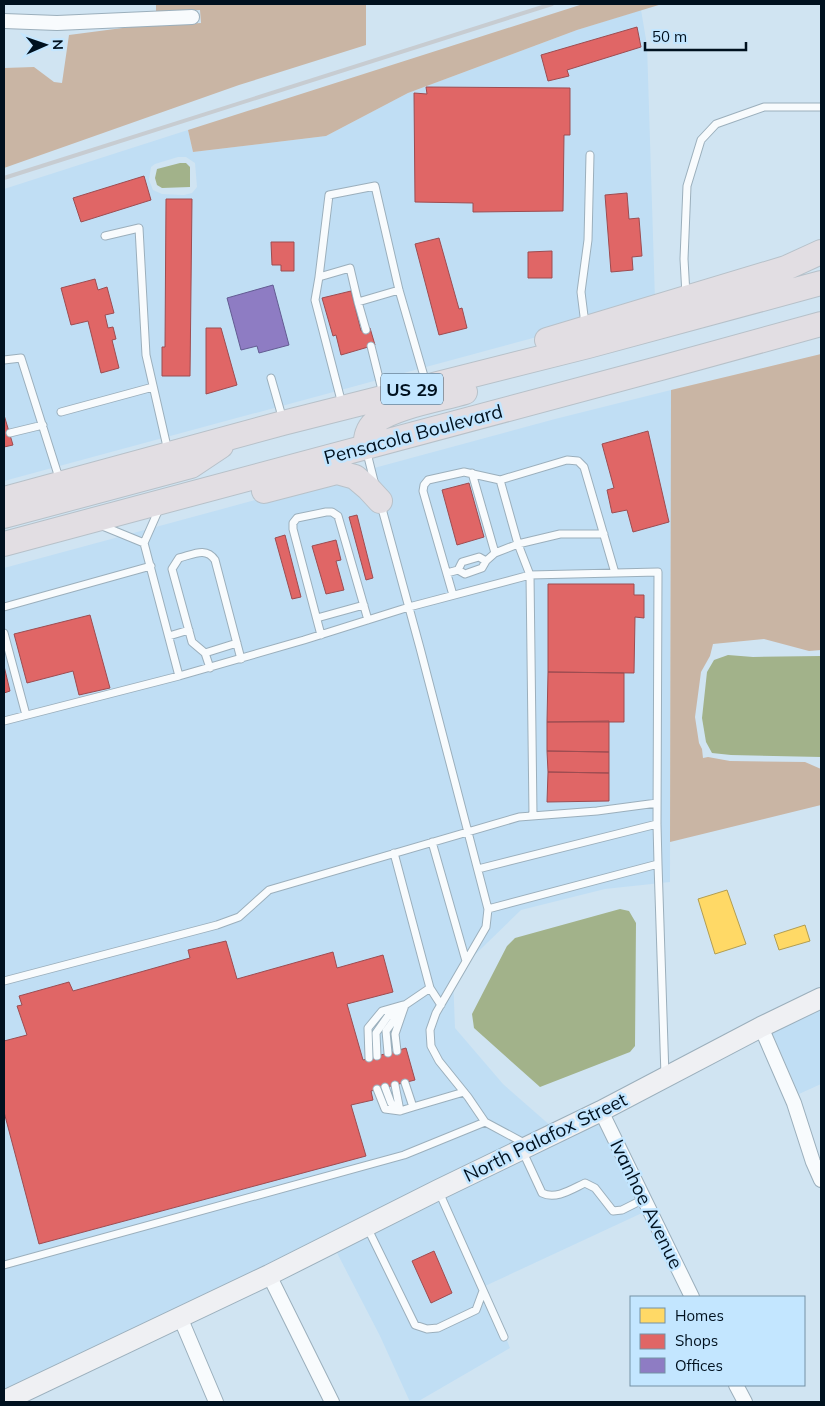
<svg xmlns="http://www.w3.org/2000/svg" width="825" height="1406" font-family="Mulish,sans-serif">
  <rect width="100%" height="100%" fill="#d0e4f2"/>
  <!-- built -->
  <path fill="#c0def4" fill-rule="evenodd" d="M641,10l6,35 8,256 -37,14 -614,166v-292l184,-59 5,22 133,-16 82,-43 169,-63zM178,157h8l9,6 2,24 -5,6 -8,2 -22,-1 -9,-4 -4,-10 2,-13 4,-3z
    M671,390l-1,492 -65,7 -84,21 -68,66 2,52 48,56 49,43 -548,267v-826l551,-149z
    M821,1006v78l-22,10 -28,-64z
    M597,1121l45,92 -157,73 25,62 -93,54h-7l-30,-66 -45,-87z"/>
  <!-- forest -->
  <path fill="#c9b5a4" d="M156,4h210v41l-127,40 -235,83v-100l30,-1 20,15 8,1 7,-48 61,-8 71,-4 -1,-13 -44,2z
    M583,4h79l-85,26 -169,63 -82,43 -133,16 -5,-22z
    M821,354v296l-12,1 -45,-12 -51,5 -3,12 -9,16 -6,45 4,26 3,6 1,9 5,-1 22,4 75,1 16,7v36l-151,37 1,-452z"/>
  <!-- water -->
  <path fill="#a2b28a" d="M180,163h6l4,4v20l-28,1 -5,-3 -2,-7 2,-9z
    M728,655l25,2 68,-1v101l-90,-2 -19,-2 -6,-11 -4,-24 5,-46 7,-12z
    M620,909l9,2 7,12 -1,123 -5,6 -90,35 -66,-59 -2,-14 35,-68 8,-8z"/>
  <!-- homes -->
  <path fill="#ffd966" stroke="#b29d51" d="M727,890l19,54 -31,10 -17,-55z
    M805,925l5,16 -31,9 -5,-15z"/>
  <!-- shops -->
  <path fill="#e06666" stroke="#9d4c51" d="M637,27l4,20 -74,23 2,6 -21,5 -7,-26z
    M426,87l144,1v47h-6l-1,76 -90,1v-9l-58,-1 -1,-109 13,1z
    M144,176l7,24 -70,22 -8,-24z
    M627,193l2,26 10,-1 3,38 -10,1 1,13 -22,2 -6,-77z
    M166,199h26l-2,177h-28v-29h3z
    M439,238l20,71 3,-1 5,20 -28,7 -24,-91z
    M271,242h23v29h-13v-6h-9z
    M552,251v27h-24v-26z
    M95,279l3,11 9,-3 7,26 -9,2 3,13 5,-1 3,12 -4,1 7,28 -18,5 -13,-52 -17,4 -10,-37z
    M351,291l10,40 9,-3 5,17 -34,10 -5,-20 -3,1 -11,-38z
    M206,328h15l16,57 -31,9z
    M4,415l9,30 -9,2z
    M648,431l21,91 -36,10 -6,-22 -15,3 -5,-23 7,-2 -12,-44z
    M469,483l15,54 -27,8 -15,-55z
    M357,515l16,63 -7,2 -17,-63z
    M285,535l16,62 -9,2 -17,-61z
    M336,540l5,20 -5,1 8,29 -18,4 -14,-48z
    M548,584h86v11h10v23l-9,-1 -1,56 -86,-1z
    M90,615l20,73 -31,7 -6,-24 -46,12 -13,-49z
    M4,666l6,25 -6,2z
    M548,672l76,1v49h-77z
    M609,721v31l-62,-1v-29z
    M547,751l62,1v21l-61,-1z
    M548,772l61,1v28l-62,1z
    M226,941l11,38 96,-27 4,16 46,-13 10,37 -46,12 16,56 43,-12 9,32 -44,11 2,9 -22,5 15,51 -327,88 -35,-132v-71l23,-6 -10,-29 5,-1 -3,-9 50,-14 4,9 117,-33 -2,-8z
    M434,1251l18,42 -21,10 -19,-42z"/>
  <!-- offices -->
  <path fill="#8e7cc3" stroke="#635c92" d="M273,285l16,60 -30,8 -2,-7 -16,4 -14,-52z"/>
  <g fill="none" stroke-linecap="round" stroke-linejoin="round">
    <!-- service casing -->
    <g stroke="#9bafbc" stroke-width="9">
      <path id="service" d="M105,236l34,-8 7,127 22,96
        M319,277l10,-82 46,-9 24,104 27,93
        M686,295l-2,-36 3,-73 14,-46 15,-16 48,-17h57
        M358,302l8,28
        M585,324l-4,-32 7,-52 2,-85
        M371,346l12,48
        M4,360l17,-2 39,123
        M271,378l12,42
        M342,404l-27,-104 4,-23 31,-9 8,34 41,-12
        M61,412l92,-25
        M10,433l33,-8
        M366,449l9,36
        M472,473l23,80
        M500,480l18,64 12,31 3,240
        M159,509l-15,34 35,133
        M100,525l44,18
        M458,570l4,-8 17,-5 7,4
        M447,573l11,-3 7,4 17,-6 4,-7 9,-8 23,-9 42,-10h44
        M453,595l-30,-104 1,-6 4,-5 36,-8 36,8 67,-20 11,1 6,6 31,106
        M4,607l147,-41
        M317,618l47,-13
        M4,633l22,82
        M321,635l-28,-106v-6l4,-5 29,-6h6l6,4 30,104
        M169,636l20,-6
        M205,653l32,-10
        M210,668l-5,-15 -13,-11 -20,-73 7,-11c13,-3 27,-12 36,2l26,99
        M4,721l175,-45 125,-36 105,-33 121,-32 128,-3 -1,252 1,40 -170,45 -68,-261 -39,-143
        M432,842l34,119
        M394,853l36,135 11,17
        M658,864l7,212
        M478,869l179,-45
        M488,909l-2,18 -50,86 -6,17 1,16 8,15 29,36 17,25 41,22
        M4,981l213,-56 22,-8 30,-27 250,-73 78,-6 60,-8
        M397,1051l-2,-17 10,-29 25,-17
        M377,1056l-1,-23 12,-17 17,-11 -19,26 2,22
        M369,1058l-1,-30 14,-17 21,-6
        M395,1085l5,26 13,-4 -8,-24
        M377,1089l8,20 15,2 -9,-8 -6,-16
        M413,1107l51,-15
        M522,1150l20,43c14,7 30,-4 43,-10l10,5 18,23 9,-1 22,-11
        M439,1192l65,145
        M367,1227l48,98 12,4 11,-1 38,-18 7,-19
        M4,1265l400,-110 81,-33"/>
    </g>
    <!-- minor casing -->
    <g stroke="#9bafbc" stroke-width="16">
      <path id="minor" d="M4,21l53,2 135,-6
        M761,1027l33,76 19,59 8,18
        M601,1111l91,186
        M269,1275l63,127
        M180,1317l36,85
        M736,1385l9,17"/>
    </g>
    <!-- secondary casing -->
    <g stroke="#9bafbc" stroke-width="22">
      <path id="secondary" d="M4,1401l265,-126 169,-85 163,-79 160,-84 60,-29"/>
    </g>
    <!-- trunk casing -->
    <g stroke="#b7c1c9" stroke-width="26">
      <path id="trunk" d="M547,340l239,-72 35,-16
        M365,447c1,-10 2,-18 10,-25 18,-15 67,-23 90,-30
        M264,491l73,-19 18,5 13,11 12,13
        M4,499l279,-76 305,-77 233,-63
        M4,516l187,-50 30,-20
        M4,544l657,-176 160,-44"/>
    </g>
    <!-- service -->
    <use href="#service" stroke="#f8fbfd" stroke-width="7"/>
    <!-- minor -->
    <use href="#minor" stroke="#f8fbfd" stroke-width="14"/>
    <!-- secondary -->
    <use href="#secondary" stroke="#eff0f3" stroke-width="20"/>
    <!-- trunk -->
    <use href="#trunk" stroke="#e2dee3" stroke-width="24"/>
    <!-- rail -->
    <path stroke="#c7ccd1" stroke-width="4" d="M4,178l548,-174"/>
  </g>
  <g text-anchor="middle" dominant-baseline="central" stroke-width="5" stroke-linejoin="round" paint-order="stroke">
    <!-- shield labels -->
    <rect fill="#c3e6ff" stroke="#3a5162" stroke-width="1" x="381" y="373.5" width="62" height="31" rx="4"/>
    <g font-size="18" font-weight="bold" fill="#00111f">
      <text x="412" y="389">US 29</text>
    </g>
    <!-- street labels -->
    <g font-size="19" fill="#00111f" stroke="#c3e6ff">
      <text transform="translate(413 434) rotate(-15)">Pensacola Boulevard</text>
      <text transform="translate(545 1137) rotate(-26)">North Palafox Street</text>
      <text transform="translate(647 1204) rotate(64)">Ivanhoe Avenue</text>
    </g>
  </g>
  <!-- border -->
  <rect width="825" height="1406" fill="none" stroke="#00111f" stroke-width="10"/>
  <!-- legend -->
  <rect x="630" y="1296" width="175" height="90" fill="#c3e6ff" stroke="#7591a5"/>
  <rect x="640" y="1308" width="25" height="15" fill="#ffd966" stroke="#7591a5"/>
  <text x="675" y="1321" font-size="15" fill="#00111f">Homes</text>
  <rect x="640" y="1334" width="25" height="15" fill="#e06666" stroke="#7591a5"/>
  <text x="675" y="1346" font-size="15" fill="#00111f">Shops</text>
  <rect x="640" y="1358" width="25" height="15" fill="#8e7cc3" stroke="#7591a5"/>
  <text x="675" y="1371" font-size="15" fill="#00111f">Offices</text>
  <!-- north arrow -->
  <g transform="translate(45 45) rotate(88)" stroke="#c3e6ff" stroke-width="4" paint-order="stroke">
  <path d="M0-4L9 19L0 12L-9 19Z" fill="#00111f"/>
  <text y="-8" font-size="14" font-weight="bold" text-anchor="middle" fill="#00111f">N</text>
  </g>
  <!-- scale -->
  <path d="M645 42v8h101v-8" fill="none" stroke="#00111f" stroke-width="2.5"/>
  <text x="652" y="42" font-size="15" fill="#00111f" stroke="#c3e6ff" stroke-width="4" paint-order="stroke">50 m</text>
</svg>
